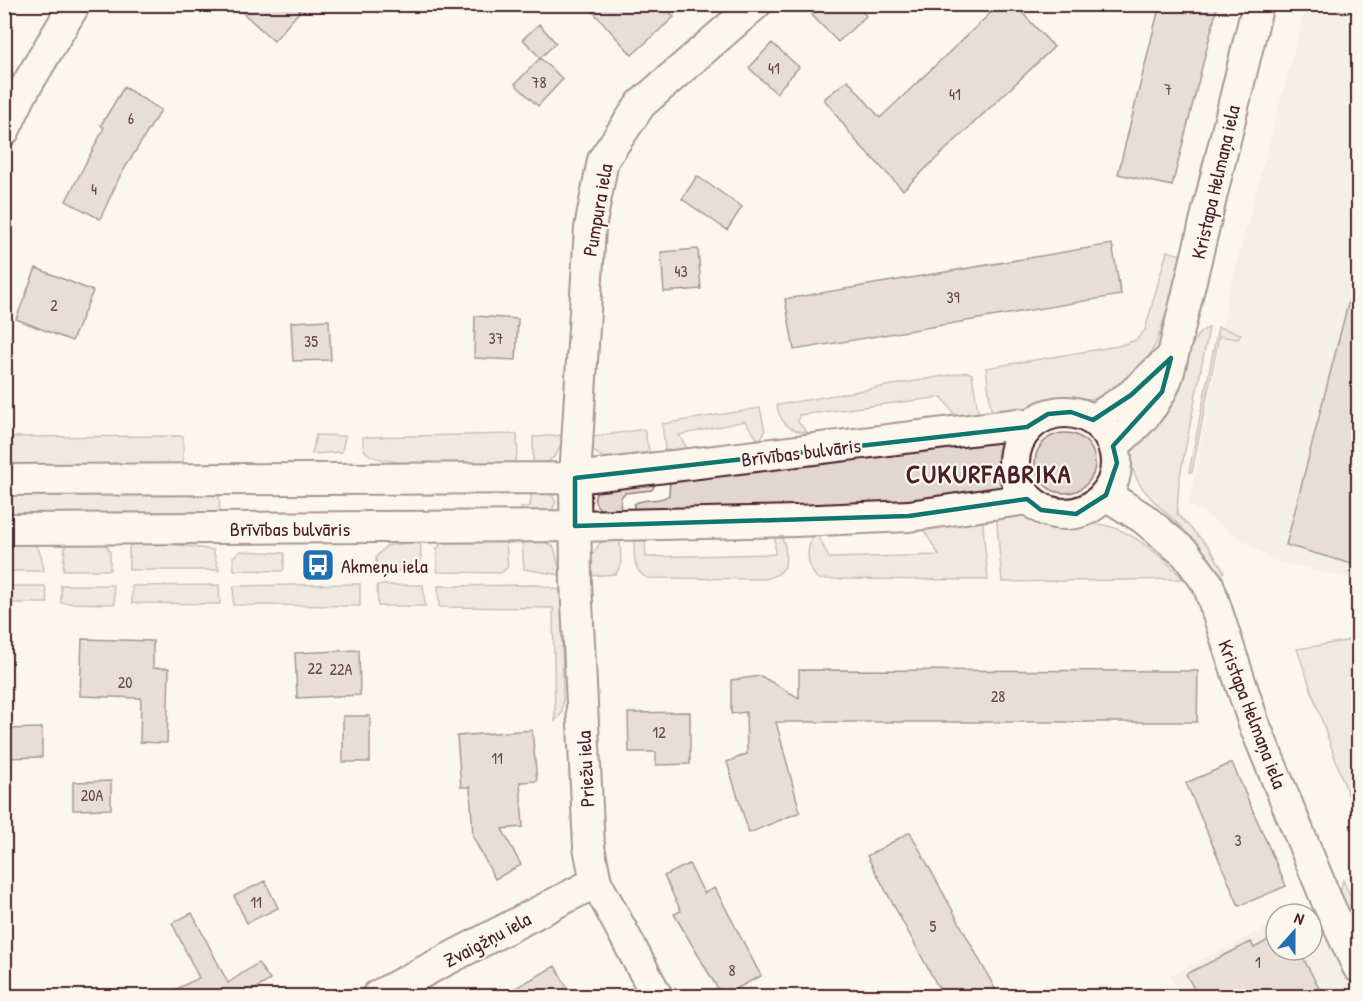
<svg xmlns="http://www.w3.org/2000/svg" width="1363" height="1001" font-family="'Patrick Hand',sans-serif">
  <rect width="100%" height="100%" fill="#fbf7ec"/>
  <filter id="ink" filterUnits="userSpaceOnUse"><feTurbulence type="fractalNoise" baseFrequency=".0167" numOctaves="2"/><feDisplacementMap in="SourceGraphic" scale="12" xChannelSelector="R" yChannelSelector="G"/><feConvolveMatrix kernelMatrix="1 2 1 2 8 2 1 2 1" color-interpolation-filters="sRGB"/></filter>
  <g filter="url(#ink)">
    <!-- built -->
    <path fill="#eee7de" d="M1306,5h52v576l-86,-21 -83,-56 39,-209z
      M1317,903l41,81v12h-176l-12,-21 106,-52v27h36v-36h-18z"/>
    <!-- green -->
    <path fill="#e2d7d0" stroke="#967b7e" stroke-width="1.5" d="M1167,251l18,5 -29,88 -19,32 -36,23 -50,-1 -28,13 -31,6 -6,-49 132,-22 18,-6 9,-10z
      M1218,327l23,7 -3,5 -19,-3 -27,136h-3z
      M1209,328l-30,153 -2,33 32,33 15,24 -4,6c-11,-17 -22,-33 -36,-47 -23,-24 -67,-52 -48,-89 10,-22 33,-37 44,-59 7,-16 10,-50 29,-54z
      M967,372l5,2 7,43h-23l-14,-20 -143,18 -1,7 9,10c-18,0 -28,-11 -30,-27z
      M760,408l5,23 -6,10 -14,-20 -66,14 12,20 -25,3 -4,-34z
      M644,429l7,30c-21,2 -43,7 -58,-9v-13z
      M1035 463a30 30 0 1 1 60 0a30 30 0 1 1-60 0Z
      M517,434c0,11 3,22 -5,30 -27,0 -125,4 -144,-10 -6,-4 -5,-10 -5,-17z
      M316,435l29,1 -3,16 -30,2z
      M563,435c-3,19 -11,29 -30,31v-29z
      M183,436v32l-178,-1v-30z
      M1004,437c-4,19 -5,37 1,56l-102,9 -269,8v-6c10,-7 25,-1 35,-9l1,-16z
      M656,483l-4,7 -27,3 -4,4 -1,15 -18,-1c-8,-7 -9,-12 -5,-22z
      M544,490l7,3 5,9 -6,12 -30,1 1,-7 9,-2 2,-15z
      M5,491l214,2 1,23 -215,1z
      M1016,512c13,5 24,14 38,16 14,2 27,-4 41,-4 30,0 70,34 88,55l-181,3 -6,-69z
      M982,516l6,64 -170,-1c-12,-13 -12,-29 -5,-44l4,-2 12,25 110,-3 -16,-26z
      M775,533c13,7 11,20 10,34l-7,7 -12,5 -119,-1c-16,-8 -12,-25 -13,-41l11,-1 1,21 129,-3z
      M620,538l1,25 -5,11 -28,2 -1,-14 14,-20z
      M5,541c29,1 35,-2 39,30h-39z
      M71,541l35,3 4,8v18h-47l2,-22z
      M152,541l61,9 6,20h-90v-23l4,-4z
      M443,541l63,1 2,25 -7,6 -64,-1v-23z
      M525,541h18l11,6 7,28 -37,-6 -2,-26z
      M416,542l5,4 -1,25h-43l-1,-14 10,-11z
      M240,551l44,2v15l-2,3 -48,-1 -1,-13z
      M360,584v22l-127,-1 1,-19z
      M61,585h52l2,19 -54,-1z
      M219,585l1,19 -88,-1v-17z
      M377,585h46l2,21h-47z
      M538,585l23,5 2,108 -1,15 -7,8 -2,-113 -114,-1 -1,-21z
      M4,586h41l3,17h-43z
      M1358,639v177l-2,2 -59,-169z
      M1343,880l15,32v18l-18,-37z"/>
    <!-- building -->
    <path fill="#cfc2bc" stroke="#4a1f2b" stroke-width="1.5" d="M233,4h73l-32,37z
      M586,4h76l12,13 -42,38z
      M823,4h33l10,12 -28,26 -26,-27z
      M1000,4h14l40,43 -151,143 -47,-49 -32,-42 24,-19 32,38z
      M1160,4h58l-46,182 -54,-12z
      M539,24l17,19 -16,15 -17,-19z
      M772,43l27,24 -23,26 -27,-25z
      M540,58l23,21 -25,27 -23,-22z
      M124,87l37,23 -41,66 -20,43 -34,-18 38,-73 -3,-3z
      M697,176l45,31 -15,23 -45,-31z
      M1112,244l9,51 -327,55 -9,-51z
      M698,249l3,40 -37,3 -3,-40z
      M36,268l57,23 -21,50 -56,-22z
      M1351,292l8,1v273l-73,-21z
      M475,316l43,3 -2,41 -42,-2z
      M329,320l2,40 -38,1 -2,-39z
      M82,639l71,2v27h16l-2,75 -27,-1 1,-44 -61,-2z
      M359,650l1,45 -63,3 -2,-45z
      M799,670l399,1 -1,51h-421l24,90 -51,21 -22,-71 20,-8 -1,-42 -15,2v-34l30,-4 38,22z
      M690,712v52l-34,1v-13h-27l-1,-39z
      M343,716h27v46h-27z
      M42,728v29l-38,1v-29z
      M532,730l5,51 -17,1 3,45 -21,2 19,36 -26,14 -22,-42 -3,-50h-9l-4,-51z
      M1232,763l54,123 -47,20 -53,-123z
      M111,781v28l-38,1v-28z
      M910,832l89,164h-56l-76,-140z
      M689,864l15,29 11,-5 46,88 -39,20 -48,-82 7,-3 -17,-35z
      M265,881l13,27 -31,15 -13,-27z
      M192,913l36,70 30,-20 12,17 -26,16h-82l37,-18 -27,-55z
      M1276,936v14h23l24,46h-125l-12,-22 65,-32 3,6z
      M555,966l17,30h-71z"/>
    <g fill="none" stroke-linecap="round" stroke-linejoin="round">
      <!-- street casing -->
      <g stroke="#4a1f2b" stroke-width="34">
        <path id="street" d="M4,131l18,-38 53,-89
          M1014 463a51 51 0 1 1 102 0a51 51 0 1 1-102 0Z
          M1093,420l38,-25 40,-37
          M1113,446c24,-20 45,-41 55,-71l90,-371
          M4,480l571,-2 444,-54 8,3
          M1106,495l37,23 43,36 22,30 46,140 73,177 31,66
          M4,529l571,-3 221,-5 113,-5 118,-17
          M377,996l219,-114
          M657,996l-61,-114 -7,-35 -13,-265 -1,-104 15,-250 13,-68 38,-56 115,-100"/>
      </g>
      <!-- street -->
      <use href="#street" stroke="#fbf7ec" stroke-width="30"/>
    </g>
  </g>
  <!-- marked area -->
  <path d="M0 0H1363V1001H0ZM1171,358l-9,34 -49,54 4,17 -11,32 -30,19 -35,-4 -14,-11 -118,17 -334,10v-48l452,-51 21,-13 23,-2 22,8 38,-25z" fill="#fbf7ec" fill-opacity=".55" fill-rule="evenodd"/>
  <path fill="none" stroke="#0f766e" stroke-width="4.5" stroke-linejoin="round" d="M1171,358l-9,34 -49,54 4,17 -11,32 -30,19 -35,-4 -14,-11 -118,17 -334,10v-48l452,-51 21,-13 23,-2 22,8 38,-25z"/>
  <!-- icons -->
  <defs>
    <g id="bus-square" transform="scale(1.725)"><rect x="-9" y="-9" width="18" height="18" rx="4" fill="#1f6fb2" stroke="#fbf7ec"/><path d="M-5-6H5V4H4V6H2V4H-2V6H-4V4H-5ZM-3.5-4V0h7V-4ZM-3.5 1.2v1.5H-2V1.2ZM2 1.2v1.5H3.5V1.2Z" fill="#fff"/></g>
  </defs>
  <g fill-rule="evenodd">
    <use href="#bus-square" x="318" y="565"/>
  </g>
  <g text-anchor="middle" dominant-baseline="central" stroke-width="4.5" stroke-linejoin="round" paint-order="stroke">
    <!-- number labels -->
    <g font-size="16" fill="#6b484f">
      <text x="774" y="68">41</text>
      <text x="539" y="82">78</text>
      <text x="1168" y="89">7</text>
      <text x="955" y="94">41</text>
      <text x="131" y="118">6</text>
      <text x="94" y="189">4</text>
      <text x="681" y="271">43</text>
      <text x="953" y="297">39</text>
      <text x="54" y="305">2</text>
      <text x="496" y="338">37</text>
      <text x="311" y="341">35</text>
      <text x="315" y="668">22</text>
      <text x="341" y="669">22A</text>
      <text x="125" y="682">20</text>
      <text x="998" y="696">28</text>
      <text x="659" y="732">12</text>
      <text x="497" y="758">11</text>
      <text x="92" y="795">20A</text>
      <text x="1238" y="840">3</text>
      <text x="256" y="902">11</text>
      <text x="933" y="926">5</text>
      <text x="1258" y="962">1</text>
      <text x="732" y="970">8</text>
    </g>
    <!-- street labels -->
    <g font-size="20" fill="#4a1f2b" stroke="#fbf7ec">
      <text transform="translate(1215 182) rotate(-77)">Kristapa Helmaņa iela</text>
      <text transform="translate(597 210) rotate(-80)">Pumpura iela</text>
      <text transform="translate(801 452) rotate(-7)">Brīvības bulvāris</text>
      <text x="290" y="528">Brīvības bulvāris</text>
      <text transform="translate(1253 714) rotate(69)">Kristapa Helmaņa iela</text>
      <text transform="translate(585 769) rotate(-93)">Priežu iela</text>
      <text transform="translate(487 939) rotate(-28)">Zvaigžņu iela</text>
    </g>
    <!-- poi labels -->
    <g font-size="20" fill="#4a1f2b" stroke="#fbf7ec" text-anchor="start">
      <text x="341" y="565">Akmeņu iela</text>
    </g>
    <!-- district labels -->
    <g font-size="26" font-weight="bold" letter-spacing="1.5" fill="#4a1f2b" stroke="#fbf7ec">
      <text x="989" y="473">CUKURFABRIKA</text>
    </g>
  </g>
  <!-- margin -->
  <rect width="1363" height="1001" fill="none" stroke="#fbf7ec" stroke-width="24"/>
  <rect x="12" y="12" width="1339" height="977" fill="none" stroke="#4a1f2b" stroke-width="2" filter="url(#ink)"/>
  <!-- north arrow -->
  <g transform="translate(1294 932) rotate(21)"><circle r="28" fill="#fbf7ec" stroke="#b4a19f" stroke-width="1.5"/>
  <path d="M0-4.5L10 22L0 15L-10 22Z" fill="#1f6fb2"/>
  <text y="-9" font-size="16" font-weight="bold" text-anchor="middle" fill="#4a1f2b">N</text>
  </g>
</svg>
